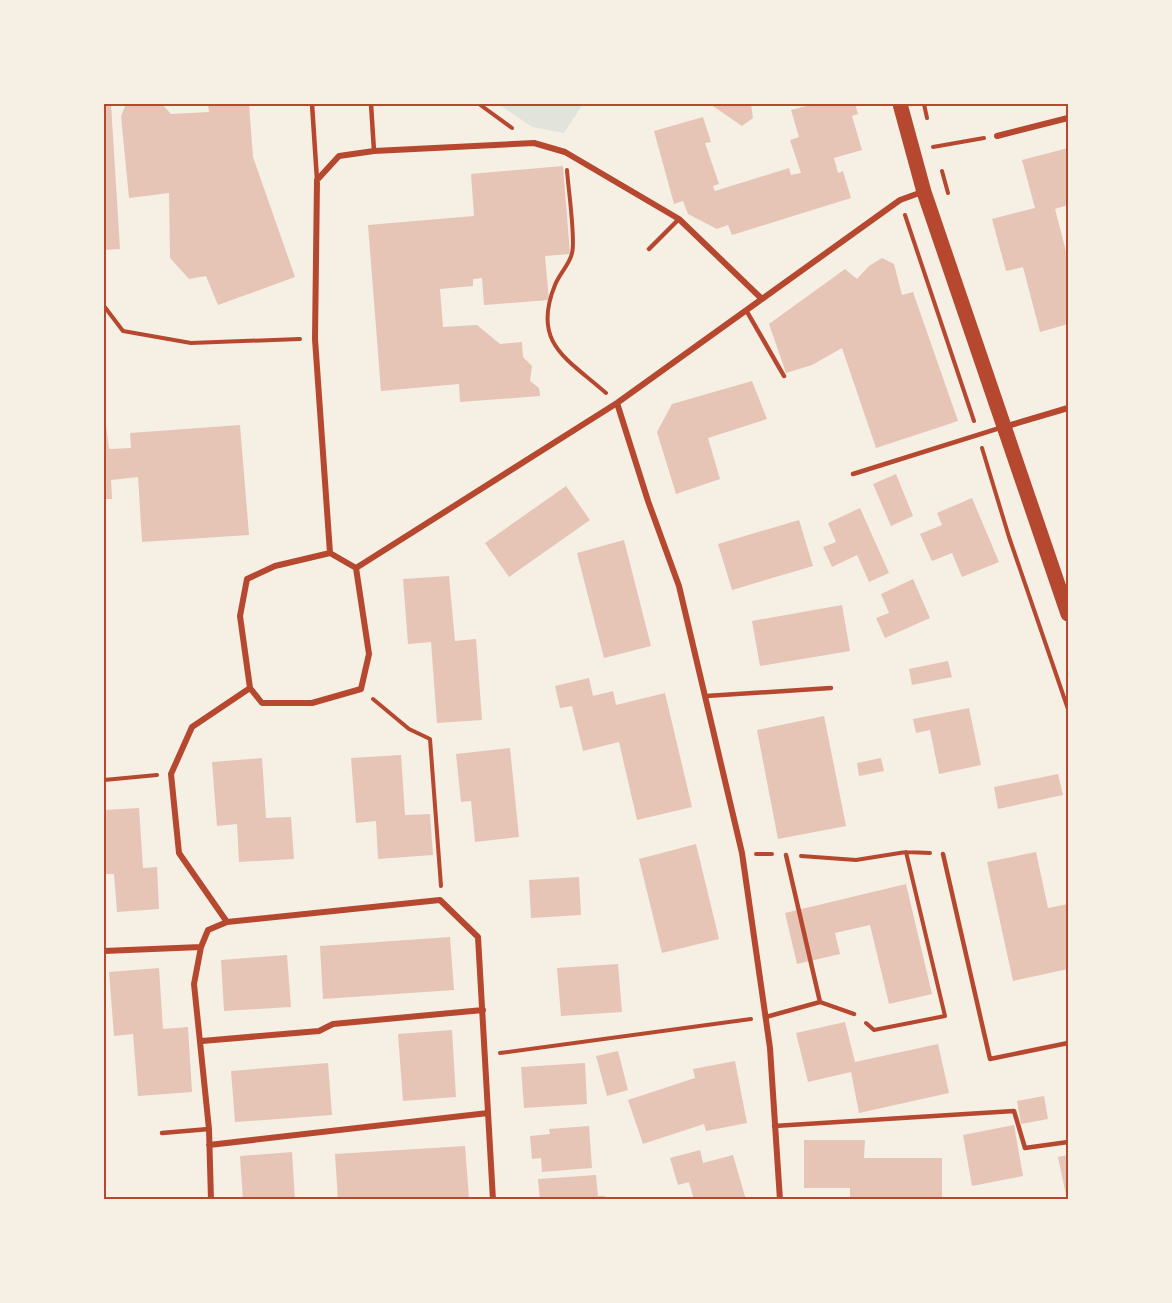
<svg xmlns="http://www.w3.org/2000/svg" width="1172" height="1303" font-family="Helvetica,sans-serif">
  <rect width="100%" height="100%" fill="#f6efe4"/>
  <!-- green -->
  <path fill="#e2e4dc" d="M498,104h85l-19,29 -32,-6z"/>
  <!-- building -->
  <path fill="#e6c5b7" d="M104,104h7l9,145 -16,1z
    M126,104h36l9,10 38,-2 -1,-8h41l4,53 42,120 -77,28 -12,-29 -17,3 -19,-21 -1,-65 -40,5 -8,-82z
    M710,104h41l2,14 -11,8z
    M814,104h41l3,10 -6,2 10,34 -28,8 4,15 5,-2 8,27 -119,37 -4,-10 -11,4 -29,-15 -5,-13 -9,3 -20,-73 49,-14 8,25 -6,1 14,41 -6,2 2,5 74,-23 2,7 10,-2 -11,-33 9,-3 -8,-27z
    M1068,148v57l-13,4 13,50v65l-28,8 -17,-65 -17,4 -14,-52 43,-11 -13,-48z
    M563,166l7,88 -25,2 4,44 -65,5 -2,-27 -9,1v7l-33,3 3,38 34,-2 23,19 22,-2 1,15 9,9 -2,15 9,7 1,8 -80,6 -1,-18 -78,7 -13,-166 106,-9 -3,-42z
    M882,258l12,6 8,31 11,-3 45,129 -82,27 -34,-100 -30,17 -26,8 -17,-49 76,-55 12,10 12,-13z
    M752,381l15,38 -59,19 12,41 -44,15 -19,-62 15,-28z
    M104,408l5,41 22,-1 -1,-15 110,-8 9,110 -107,7 -4,-65 -27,3 1,19h-8z
    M896,474l17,42 -22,10 -18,-42z
    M566,486l24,34 -81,57 -24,-34z
    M972,498l27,64 -37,15 -10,-24 -20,8 -12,-27 22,-9 -5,-12z
    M860,508l29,65 -20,9 -12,-27 -25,12 -9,-20 13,-5 -8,-19z
    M799,520l14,46 -81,24 -14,-46z
    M624,540l27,106 -47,12 -27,-105z
    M449,576l6,65 21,-2 6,81 -45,3 -6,-81 -23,2 -5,-65z
    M913,579l17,39 -45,20 -9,-20 13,-5 -8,-19z
    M842,605l8,46 -90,15 -8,-45z
    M948,661l4,16 -40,8 -3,-16z
    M589,678l4,18 20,-5 3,14 49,-12 27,114 -55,13 -18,-78 -36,9 -11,-45 -12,2 -5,-22z
    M969,708l12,57 -42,9 -9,-44 -14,3 -3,-14z
    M824,716l22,110 -68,13 -21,-109z
    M510,748l9,89 -44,5 -4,-41 -10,1 -5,-48z
    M401,755l4,60 25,-1 3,41 -55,4 -2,-38 -20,2 -5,-65z
    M262,758l4,60 25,-1 3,42 -55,3 -2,-38 -20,2 -5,-64z
    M881,758l3,13 -25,5 -2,-13z
    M1058,774l5,21 -65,14 -4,-22z
    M139,808l4,60 14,-1 2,42 -42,3 -3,-38h-10v-64z
    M696,844l23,95 -57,14 -23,-94z
    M1036,852l12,56 20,-4v65l-55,12 -26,-119z
    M579,877l2,38 -50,3 -2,-38z
    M906,884l26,110 -43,10 -19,-79 -35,8 5,21 -43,10 -12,-51z
    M450,937l4,53 -131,9 -3,-53z
    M287,955l4,52 -67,4 -3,-51z
    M618,964l4,48 -61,4 -4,-48z
    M159,968l4,61 25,-2 4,65 -54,4 -5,-62 -19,2 -5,-64z
    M845,1022l10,40 83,-18 11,49 -90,20 -8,-41 -43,10 -12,-49z
    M452,1030l4,67 -53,4 -5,-67z
    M618,1051l10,39 -21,6 -11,-40z
    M735,1061l12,62 -41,8 -2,-7 -61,20 -15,-44 67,-22 -2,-9z
    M328,1063l4,52 -97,7 -4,-51z
    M585,1063l2,41 -63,4 -3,-41z
    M1044,1096l4,23 -27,5 -4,-23z
    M1014,1125l9,51 -51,10 -9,-51z
    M589,1126l3,42 -50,4 -1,-14 -9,1 -2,-23 20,-2 -1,-5z
    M804,1140h61l-1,18h78v42h-92v-12h-46z
    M465,1146l4,52 -131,2 -3,-46z
    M700,1150l3,13 30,-8 13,45h-52l-5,-18 -11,3 -8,-27z
    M292,1152l3,48h-52l-3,-44z
    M1068,1155v39l-2,1 -8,-38z
    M596,1175l2,21h7v4h-65l-2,-21z"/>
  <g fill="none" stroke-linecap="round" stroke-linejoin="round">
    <!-- path -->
    <path stroke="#b5482f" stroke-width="4" d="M479,104l33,24
      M924,104l3,14
      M933,147l51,-9
      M567,170c1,17 9,70 5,83 -2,11 -13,21 -17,32 -24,59 13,74 51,108
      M942,171l6,22
      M905,215l69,206
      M104,306l19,25 68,12 109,-4
      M982,448l27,89 59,172
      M373,699l36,30 21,10 11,147
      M104,780l53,-5
      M756,854h16
      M801,856l55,4 50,-8 24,1
      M866,1023l8,7 71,-14 -39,-164
      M500,1053l251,-34"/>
    <!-- service -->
    <path stroke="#b5482f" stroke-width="4.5" d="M312,104l5,76
      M371,104l3,47
      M649,249l30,-30
      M746,310l38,66
      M853,474l150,-47
      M706,696l125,-8
      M943,854l47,205 78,-16
      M820,1002l34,12
      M766,1017l54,-15 -34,-147
      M774,1126l240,-15 11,37 43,-6
      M162,1133l47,-4"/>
    <!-- minor -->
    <path stroke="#b5482f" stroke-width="6" d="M997,136l71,-18
      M617,403l31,98 31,85 63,267 28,195 10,152
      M1004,427l64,-19
      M330,553l-15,-214 2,-159 22,-24 35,-5 160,-8 31,9 114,67 83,80
      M356,568l261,-165 283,-203 22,-8
      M250,688l12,15h50l49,-14 8,-35 -13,-86
      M227,922l-48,-69 -8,-79 21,-47 58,-39 -10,-72 7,-37 28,-13 55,-13 26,15
      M104,951l97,-4
      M202,1041l117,-10 14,-7 150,-14
      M209,1145l279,-32
      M211,1200l-2,-71 -15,-145 7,-37 7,-17 19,-8 213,-22 38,37 15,263"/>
    <!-- primary -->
    <path stroke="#b5482f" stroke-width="15" d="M900,104l24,88 144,422"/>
  </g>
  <!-- border -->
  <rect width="1172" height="1303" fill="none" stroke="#f6efe4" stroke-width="210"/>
  <rect x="105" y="105" width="962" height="1093" fill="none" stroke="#b5482f" stroke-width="2"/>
</svg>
